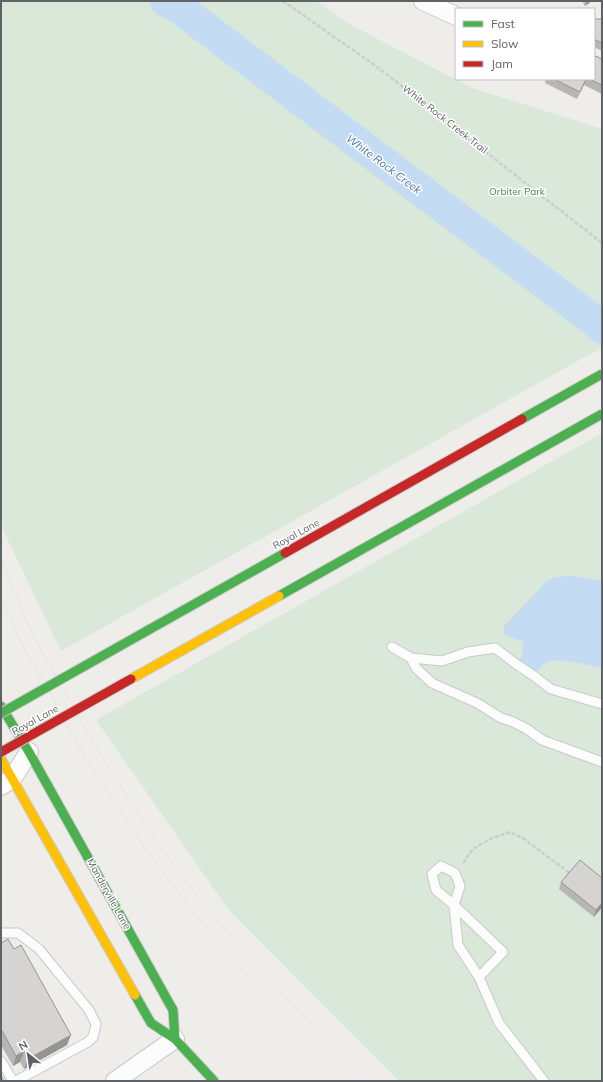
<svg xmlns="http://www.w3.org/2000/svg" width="603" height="1082" font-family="Mulish,sans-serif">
  <rect width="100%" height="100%" fill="#eeedea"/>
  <!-- green -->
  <path fill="#d9e8d8" d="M1,1h315l33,23 123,64 130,41v220l-19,9 -522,293 -56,-117 -4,-13z
    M602,433v648h-203l-171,-172 -132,-189z"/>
  <!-- water -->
  <path fill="#c3dcf3" d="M573,576l29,5v87c-14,-3 -38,-9 -51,-7 -7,1 -13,9 -17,15l-18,-12 7,-9v-14l-9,-2 -10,-5v-8l41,-43 10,-6z"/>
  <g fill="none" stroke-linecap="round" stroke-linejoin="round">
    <!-- river -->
    <path stroke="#c3dcf3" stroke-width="32" d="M166,1l9,4 421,317 6,6"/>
    <!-- lane casing -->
    <g stroke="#c9c9c9" stroke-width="11">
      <path id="lane" d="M392,647l19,11
        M602,704l-51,-15 -17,-13 -18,-12 -21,-16 -27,4 -26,9 -31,-3 5,10 16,15 45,20 24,15 10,3 16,8 15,11 60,22
        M1,933h17l21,16 50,61 7,14 -3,13 -5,5 -72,39
        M479,977l24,-25 -49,-47 -18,-15 -4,-16 9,-8 14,7 5,13 -6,19 4,40 21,32 20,46 45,58
        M1,1061l12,20"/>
    </g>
    <!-- street casing -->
    <g stroke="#c9c9c9" stroke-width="20">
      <path id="street" d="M423,1l33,15
        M1,786l11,-7 17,-27
        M115,1081l60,-42"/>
    </g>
    <!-- fast casing -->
    <g stroke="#cbcbcb" stroke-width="11">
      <path id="fast" d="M1,706l28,46 144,258 2,29
        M135,995l16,28 24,16 39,42"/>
    </g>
    <!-- slow casing -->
    <g stroke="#cbcbcb" stroke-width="11">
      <path id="slow" d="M1,759l134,236"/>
    </g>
    <!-- path -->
    <path stroke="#cacecc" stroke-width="2.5" stroke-dasharray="4 2" stroke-linecap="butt" d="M283,1l97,68 222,174
      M463,863l10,-14 17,-10 20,-7 14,7 47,35"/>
    <!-- lane -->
    <use href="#lane" stroke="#fcfcfc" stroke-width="9"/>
    <!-- street -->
    <use href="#street" stroke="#fcfcfc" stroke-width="18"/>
    <!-- fast -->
    <use href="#fast" stroke="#4caf50" stroke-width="9"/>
    <!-- slow -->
    <use href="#slow" stroke="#ffc107" stroke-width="9"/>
    <!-- tram -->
    <path stroke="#e3e4e3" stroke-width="1" d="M1,559l31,75 66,117 59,91 49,65 51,60 76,80 35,34
      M1,596l19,44 65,117 61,93 50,65 52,62 76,80 25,24"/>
    <!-- fast-bridge casing -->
    <g stroke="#cbcbcb" stroke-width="11" stroke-linecap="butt">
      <path id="fast-bridge" d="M522,419l80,-45
        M279,596l323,-182
        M1,713l284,-160"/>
    </g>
    <!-- slow-bridge casing -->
    <g stroke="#cbcbcb" stroke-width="11" stroke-linecap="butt">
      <path id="slow-bridge" d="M131,679l148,-83"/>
    </g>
    <!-- jam-bridge casing -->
    <g stroke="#cbcbcb" stroke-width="11" stroke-linecap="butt">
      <path id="jam-bridge" d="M285,553l237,-134
        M1,752l130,-73"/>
    </g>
    <!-- fast-bridge -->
    <use href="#fast-bridge" stroke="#4caf50" stroke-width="9"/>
    <!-- slow-bridge -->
    <use href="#slow-bridge" stroke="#ffc107" stroke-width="9"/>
    <!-- jam-bridge -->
    <use href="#jam-bridge" stroke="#c62828" stroke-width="9"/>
  </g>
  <!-- wall -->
  <path fill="#b7b6b5" d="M582,1h10l-7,5z
    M602,19v32l-8,-4v-26z
    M602,59v35l-18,-9 -7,14 -32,-16 1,-4h48z
    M602,878v29l-8,10 -35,-28 2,-7z
    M1,943l66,102 -43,24 -4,-7 -7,4 -12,-21z"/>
  <!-- shaded-wall -->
  <path fill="#959493" d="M587,1h5l-7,5z
    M602,903v4l-8,10 2,-7z
    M71,1035l-4,10 -43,24 4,-10z
    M24,1051l-4,11 -7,4 3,-10z"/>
  <!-- building -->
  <path fill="#d5d4d2" stroke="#959493" d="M595,19h7v24l-8,-4v-18z
    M596,56l6,3v26l-13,-6h5v-20z
    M554,79h32l-6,13z
    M580,860l22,18v25l-6,7 -35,-28z
    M8,939l6,10 7,-4 50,90 -43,24 -4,-8 -8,5 -15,-27v-86z
    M1,1075l3,6h-3z"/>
  <g text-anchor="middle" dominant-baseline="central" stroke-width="3" stroke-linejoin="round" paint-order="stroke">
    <!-- street labels -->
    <g font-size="10" fill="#5f6266" stroke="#fff">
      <text transform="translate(445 119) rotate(38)">White Rock Creek Trail</text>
      <text transform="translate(296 534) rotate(-29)">Royal Lane</text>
      <text transform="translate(35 720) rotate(-29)">Royal Lane</text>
      <text transform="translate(109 894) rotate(61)">Manderville Lane</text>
    </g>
    <!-- park labels -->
    <g font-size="10" fill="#3f8546" stroke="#fff">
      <text x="517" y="191">Orbiter Park</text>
    </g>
    <!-- water labels -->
    <g font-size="11" font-style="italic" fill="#4d75a8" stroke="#fff">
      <text transform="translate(384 164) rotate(37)">White Rock Creek</text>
    </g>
  </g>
  <!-- border -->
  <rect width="603" height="1082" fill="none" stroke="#5f6266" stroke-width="4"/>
  <!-- legend -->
  <rect x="455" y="8" width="140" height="72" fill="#ffffff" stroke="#bfc0c2"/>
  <rect x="463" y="21" width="20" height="6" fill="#4caf50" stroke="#bfc0c2"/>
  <text x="491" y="28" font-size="12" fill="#5f6266">Fast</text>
  <rect x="463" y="41" width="20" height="6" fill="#ffc107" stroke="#bfc0c2"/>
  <text x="491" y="48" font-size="12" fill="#5f6266">Slow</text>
  <rect x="463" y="61" width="20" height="6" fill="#c62828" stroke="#bfc0c2"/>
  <text x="491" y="68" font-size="12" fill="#5f6266">Jam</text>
  <!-- north arrow -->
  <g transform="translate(28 1054) rotate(330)" stroke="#ffffff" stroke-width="3" paint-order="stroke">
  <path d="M0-3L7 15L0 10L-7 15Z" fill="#5f6266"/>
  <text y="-6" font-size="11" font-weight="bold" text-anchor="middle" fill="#5f6266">N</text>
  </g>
</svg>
